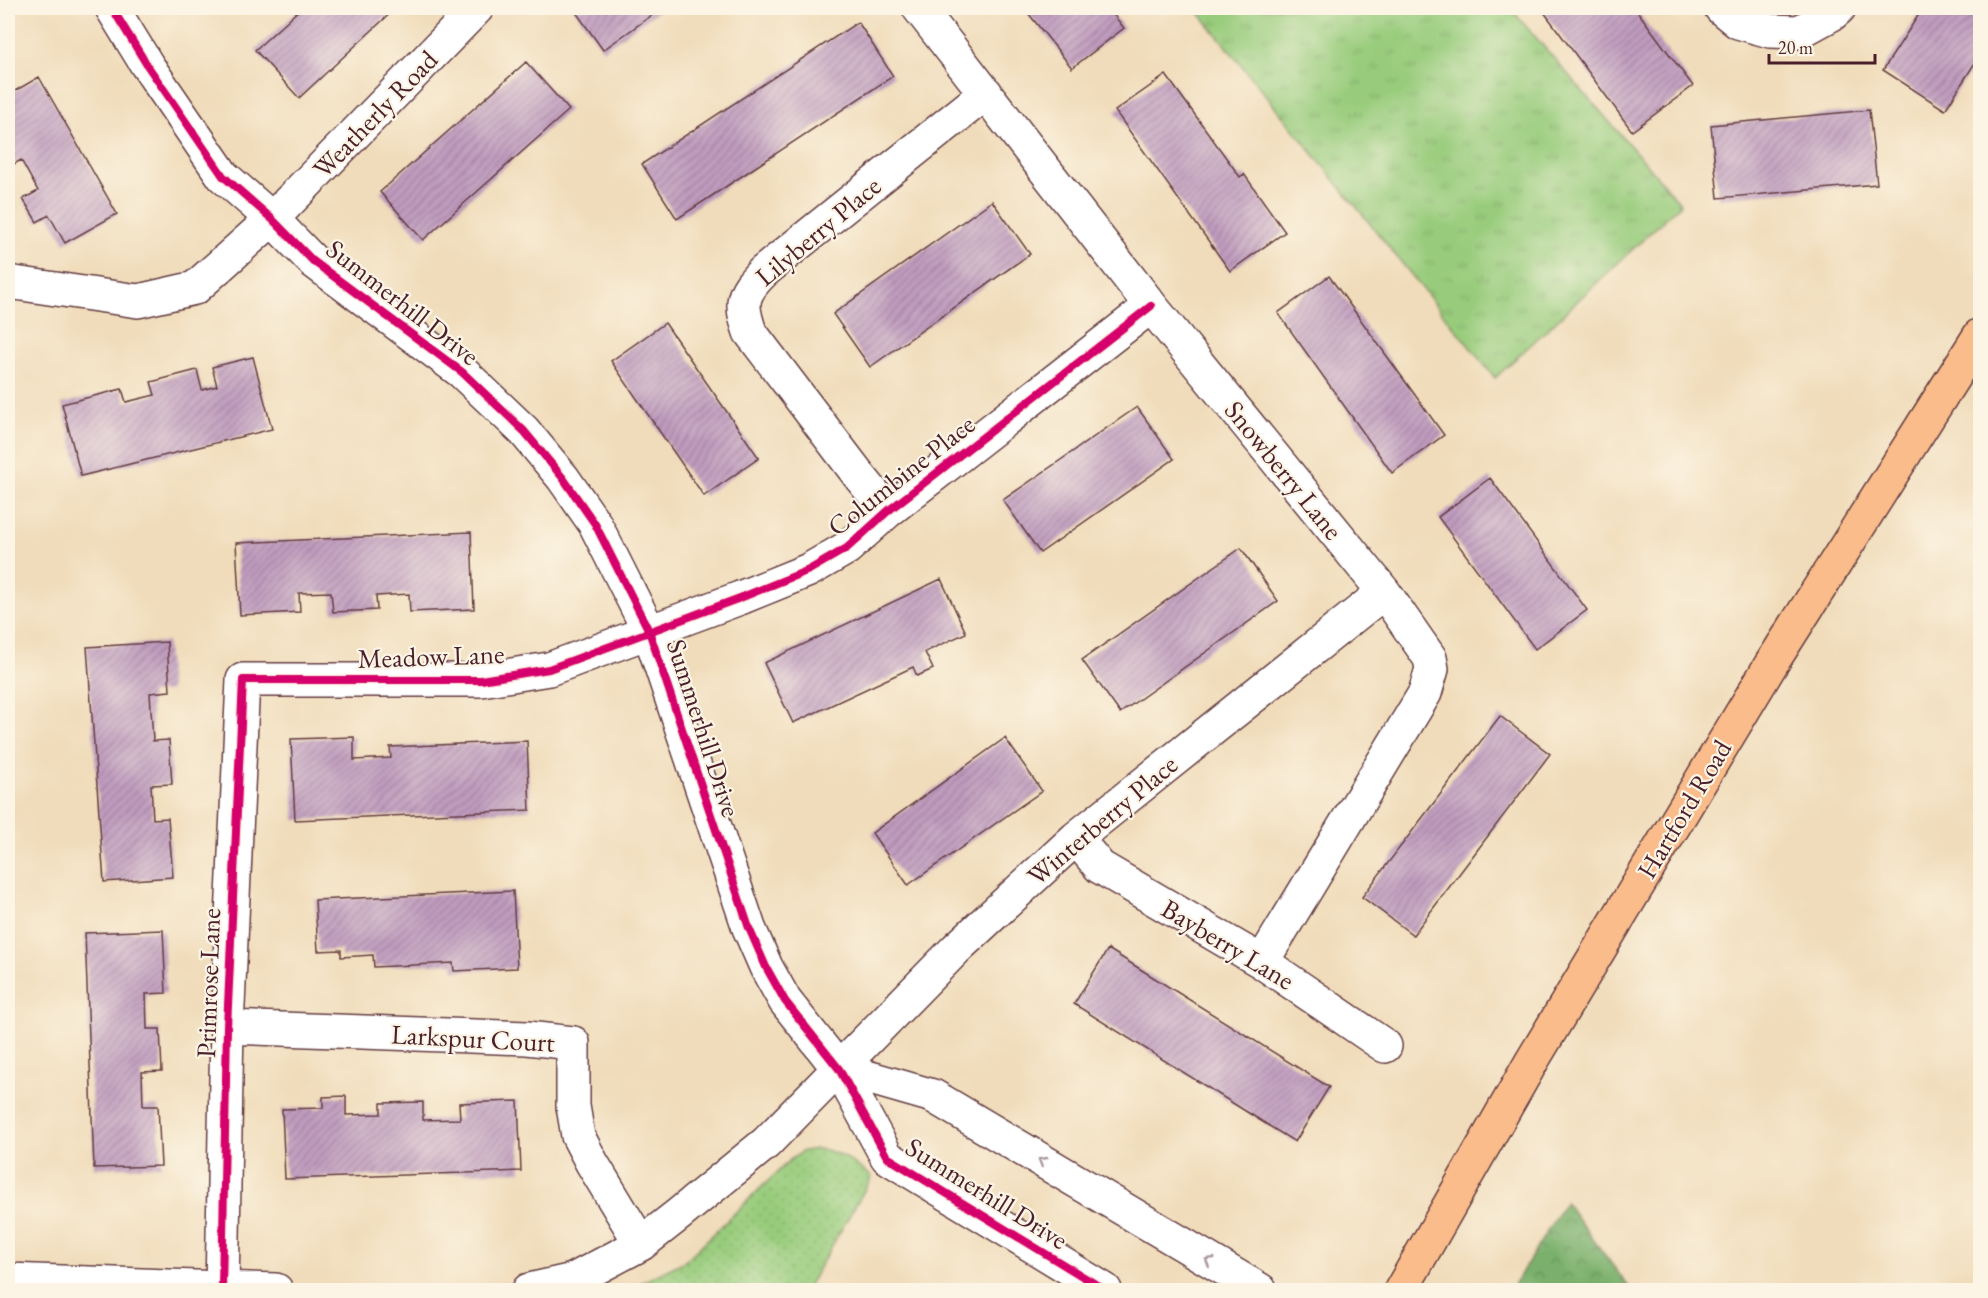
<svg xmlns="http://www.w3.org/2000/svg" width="1988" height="1298" font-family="'EB Garamond',serif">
  <defs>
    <pattern id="grass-tufts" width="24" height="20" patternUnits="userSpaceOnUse" patternTransform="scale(1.5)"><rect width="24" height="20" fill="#98cc7c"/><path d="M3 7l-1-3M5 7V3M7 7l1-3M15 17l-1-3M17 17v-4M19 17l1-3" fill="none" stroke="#84af6b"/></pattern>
    <pattern id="forest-crowns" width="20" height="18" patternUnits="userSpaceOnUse" patternTransform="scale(1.5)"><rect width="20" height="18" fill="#7ab06c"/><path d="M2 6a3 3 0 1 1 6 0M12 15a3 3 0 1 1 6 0" fill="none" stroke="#668f59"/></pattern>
    <pattern id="park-dots" width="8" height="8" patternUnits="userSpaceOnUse" patternTransform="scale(1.5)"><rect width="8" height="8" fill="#98cc7c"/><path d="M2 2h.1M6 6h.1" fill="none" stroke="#84af6b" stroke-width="1.8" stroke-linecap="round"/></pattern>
    <pattern id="building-hatch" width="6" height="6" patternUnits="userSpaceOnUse" patternTransform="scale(1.5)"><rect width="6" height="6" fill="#c09cbf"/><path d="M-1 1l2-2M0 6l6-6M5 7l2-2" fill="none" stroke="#9e7f9b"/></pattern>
  </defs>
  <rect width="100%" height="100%" fill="#fcf5e5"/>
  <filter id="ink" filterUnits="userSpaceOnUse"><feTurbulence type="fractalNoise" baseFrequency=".0167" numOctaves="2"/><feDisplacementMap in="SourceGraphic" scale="12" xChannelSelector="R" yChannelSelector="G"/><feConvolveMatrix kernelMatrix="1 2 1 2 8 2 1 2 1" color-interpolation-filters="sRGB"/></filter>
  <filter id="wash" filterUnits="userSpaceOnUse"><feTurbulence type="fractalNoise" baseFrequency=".008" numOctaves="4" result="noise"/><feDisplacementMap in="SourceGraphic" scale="24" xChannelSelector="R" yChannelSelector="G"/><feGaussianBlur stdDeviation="1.35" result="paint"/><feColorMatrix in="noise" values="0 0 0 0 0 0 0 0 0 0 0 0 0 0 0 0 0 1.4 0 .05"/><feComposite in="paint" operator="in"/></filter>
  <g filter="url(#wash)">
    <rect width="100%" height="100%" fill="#f0dcba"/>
    <!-- grass -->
    <path fill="url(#grass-tufts)" stroke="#717654" stroke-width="1.5" d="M1195,8h315l171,196 -186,174z"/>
    <!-- forest -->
    <path fill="url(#forest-crowns)" stroke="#62684c" stroke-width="1.5" d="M1565,1202l66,88h-120z"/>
    <!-- park -->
    <path fill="url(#park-dots)" stroke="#717654" stroke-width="1.5" d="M816,1149c21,0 39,15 56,28l-66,113h-179l58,-29 105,-101 13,-9z"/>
    <g id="blocks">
      <!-- building -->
      <path fill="url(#building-hatch)" d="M301,8h95l-97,90 -44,-48z
        M573,8h89l-59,42z
        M1024,8h84l16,20 -52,40z
        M1541,8h94l58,78 -61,45z
        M1923,8h57v47l-35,55 -62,-40z
        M858,22l35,54 -216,143 -35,-55z
        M526,62l43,48 -146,130 -43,-48z
        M1166,75l74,102 4,-3 41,58 -55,39 -115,-160z
        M39,77l78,137 -52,29 -16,-28 -12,7 -14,-23 15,-8 -17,-31 -12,7 -1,-2v-70z
        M1869,110l8,74 -159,14 -7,-73z
        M992,201l38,53 -160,113 -37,-53z
        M1329,276l115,159 -52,38 -114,-160z
        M665,323l94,135 -55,38 -93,-135z
        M253,357l19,72 -191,47 -19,-72 60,-15 4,13 29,-7 -4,-13 46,-12 5,20 15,-4 -5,-19z
        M1137,407l37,52 -134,94 -37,-53z
        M1490,478l97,132 -52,39 -97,-132z
        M471,532l3,77 -64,3 -1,-18 -33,2 1,14 -44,2 -2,-20 -32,1 1,19 -60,3 -4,-72z
        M1241,548l37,53 -158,112 -38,-53z
        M941,579l25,54 -41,19 8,17 -16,7 -4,-9 -120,56 -29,-60z
        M167,642l3,49 -20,2 3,48 16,-1 3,44 -21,1 2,34 15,-1 5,59 -69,5 -17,-235z
        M1500,716l50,38 -137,181 -51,-38z
        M354,737v23l37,-2 -1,-11 137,-6 3,69 -235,10 -4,-81z
        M1005,738l37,53 -134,94 -36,-52z
        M513,891l4,77 -63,3 -1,-8 -79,4 -1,-12 -32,2v-7l-23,1 -3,-51z
        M163,930l3,63 -20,1 1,35h13l2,42 -20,1 1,34h15l3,60 -67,2 -9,-235z
        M1108,949l221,138 -34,55 -221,-138z
        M346,1096v19l35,-1v-11l42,-1v18l37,-1 -1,-16 59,-2 3,70 -236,8 -3,-70 41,-1v-11z"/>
    </g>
  </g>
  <g filter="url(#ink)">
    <use href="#blocks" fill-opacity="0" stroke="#633b40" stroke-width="1.5"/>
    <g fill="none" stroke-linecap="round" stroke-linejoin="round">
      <!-- minor casing -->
      <g stroke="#633b40" stroke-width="36">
        <path id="minor" d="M112,8l35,57 76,111 49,43 41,42 149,111 62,59 39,47 32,46 54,107 100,297 17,39 19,34 54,68 48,88 218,133
          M919,8l232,298 233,286 46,66 2,11 -7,24 -163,269
          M1721,8l17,14 32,9 29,1 33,-18 7,-6
          M8,282l130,19 57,-13 77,-69 205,-211
          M888,511l-27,-33 -111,-146c-10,-29 -9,-38 13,-60l223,-179
          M1076,838l24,29 162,95 123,84
          M227,1027l300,11 46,5v63l5,30 14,27 49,81
          M839,1069l94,27 327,194
          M8,1280l268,10
          M222,1289l5,-262 16,-347h238l68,-11 191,-71 69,-28 38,-22 41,-37 263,-205
          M529,1290l44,-10 68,-36 37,-29 88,-72 191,-195 119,-110 308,-246"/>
      </g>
      <!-- major casing -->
      <g stroke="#633b40" stroke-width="36">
        <path id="major" d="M1401,1290l131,-229 238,-395 210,-331"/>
      </g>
      <!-- minor -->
      <use href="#minor" stroke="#fff" stroke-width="33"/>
      <!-- major -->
      <use href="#major" stroke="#f9bc8a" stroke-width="33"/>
      <!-- cycleway casing -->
      <g stroke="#fcf5e5" stroke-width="11">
        <path id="cycleway" d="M112,8l35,57 76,111 49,43 41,42 149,111 62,59 39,47 32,46 54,107 100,297 17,39 19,34 54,68 48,88 218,133
          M222,1289l5,-262 16,-347h238l68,-11 191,-71 69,-28 38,-22 41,-37 263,-205"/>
      </g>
      <!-- cycleway -->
      <use href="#cycleway" stroke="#d6006c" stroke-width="8"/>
    </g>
    <!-- one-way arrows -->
    <defs><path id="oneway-chevron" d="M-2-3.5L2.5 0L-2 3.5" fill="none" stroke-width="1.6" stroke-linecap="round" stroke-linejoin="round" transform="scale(1.5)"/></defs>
    <g stroke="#ae9aa0">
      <use href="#oneway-chevron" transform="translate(1042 1161) rotate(-149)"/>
      <use href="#oneway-chevron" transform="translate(1209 1261) rotate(-149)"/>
    </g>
  </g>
  <g text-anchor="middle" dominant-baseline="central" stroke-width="4.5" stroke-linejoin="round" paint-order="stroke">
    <!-- street labels -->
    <g font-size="27" fill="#4a1f2b" stroke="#fcf5e5">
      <text transform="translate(375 114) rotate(-46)">Weatherly Road</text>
      <text transform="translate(818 231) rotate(-40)">Lilyberry Place</text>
      <text transform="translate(403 302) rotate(38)">Summerhill Drive</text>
      <text transform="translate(1284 470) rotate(51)">Snowberry Lane</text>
      <text transform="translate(901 475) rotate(-38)">Columbine Place</text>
      <text transform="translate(431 656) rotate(-2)">Meadow Lane</text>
      <text transform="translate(704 728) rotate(72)">Summerhill Drive</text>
      <text transform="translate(1684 809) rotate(-59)">Hartford Road</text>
      <text transform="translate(1102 820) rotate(-40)">Winterberry Place</text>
      <text transform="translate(1228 944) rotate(31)">Bayberry Lane</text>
      <text transform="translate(208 983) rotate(-88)">Primrose Lane</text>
      <text transform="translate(473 1038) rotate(3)">Larkspur Court</text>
      <text transform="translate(987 1193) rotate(32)">Summerhill Drive</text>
    </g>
  </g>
  <!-- margin -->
  <rect width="1988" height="1298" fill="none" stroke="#fcf5e5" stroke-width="30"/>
  <!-- scale -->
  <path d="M1769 54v9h106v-9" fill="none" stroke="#4a1f2b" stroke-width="3"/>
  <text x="1778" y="54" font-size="18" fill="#4a1f2b" stroke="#fcf5e5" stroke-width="4.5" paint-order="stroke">20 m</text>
</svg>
